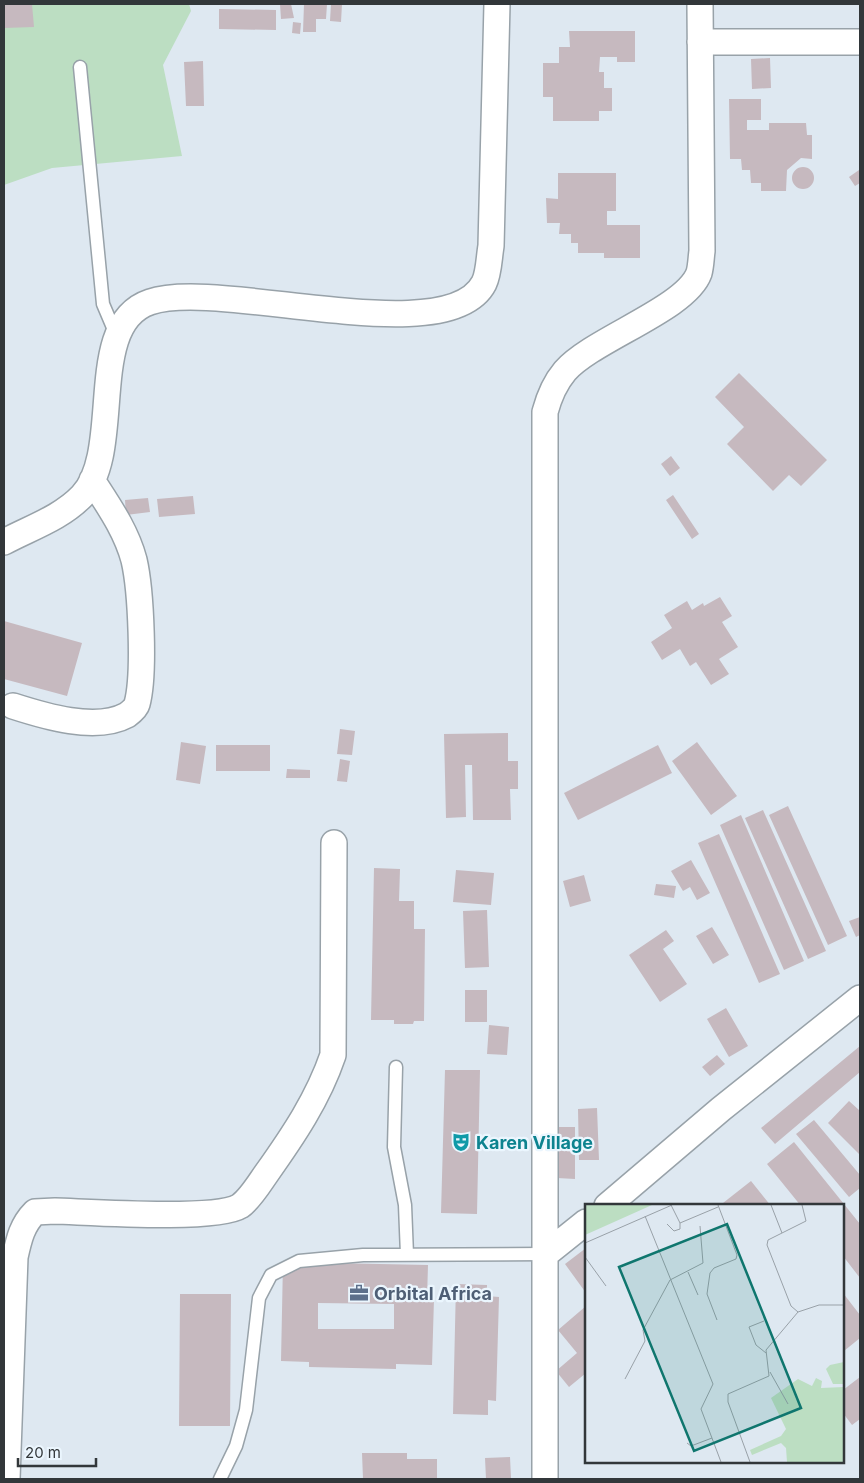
<svg xmlns="http://www.w3.org/2000/svg" width="864" height="1483" font-family="Inter,sans-serif">
  <rect width="100%" height="100%" fill="#dee8f1"/>
  <!-- green -->
  <path fill="#bcdec2" d="M4,4h185l2,7 -28,54 19,91 -130,12 -48,17z"/>
  <!-- building -->
  <path fill="#c6b9bf" fill-rule="evenodd" d="M4,4h28l2,23 -30,1z
    M280,4h11l3,14 -13,1z
    M304,4h23l-1,15h-10v13h-13z
    M331,4h11l-1,18 -11,-1z
    M219,9l57,1v20l-57,-1z
    M293,22l8,1 -1,11 -8,-1z
    M569,31h66v31h-18v-5h-17l-1,15h5v16h8v23h-13v10h-46v-24h-10v-34h16v-16h11z
    M770,58l1,30 -19,1 -1,-30z
    M203,61l1,45h-18l-2,-44z
    M729,99h32v21h-14v10h22v-7h37l1,12h5v24l-11,-1 -14,12 -1,21h-25v-8h-10l-1,-13h-8l-1,-11h-11z
    M792 178a11 11 0 1 1 22 0a11 11 0 1 1-22 0Z
    M859,170l1,13 -5,3 -6,-9z
    M558,173h58v38h-9v14h33v33h-36v-5h-26v-10h-7v-9h-12l1,-11h-13l-1,-25 12,1z
    M739,373l88,87 -26,26 -12,-11 -16,16 -46,-47 17,-17 -29,-30z
    M671,456l9,12 -10,8 -9,-12z
    M673,495l26,39 -7,5 -26,-39z
    M193,496l2,18 -36,3 -2,-18z
    M148,498l2,14 -24,3 -1,-15z
    M720,597l12,19 -10,6 16,25 -19,12 10,15 -18,11 -15,-23 -6,4 -10,-17 -18,11 -11,-18 21,-14 -8,-13 23,-14 5,9 11,-7 1,3z
    M4,621l78,22 -15,53 -63,-17z
    M340,729l15,2 -3,24 -15,-1z
    M508,733v28h10v28h-8l1,31h-38l-1,-55h-7l1,52 -20,1 -2,-84z
    M181,742l25,4 -6,38 -24,-4z
    M697,742l40,54 -26,19 -39,-54z
    M216,745h54v26h-54z
    M658,745l14,28 -94,47 -14,-27z
    M340,759l10,2 -3,21 -10,-1z
    M287,769l23,1v8h-24z
    M788,806l59,130 -19,9 -59,-130z
    M763,810l63,141 -18,8 -63,-141z
    M741,815l63,146 -20,9 -64,-145z
    M719,834l61,140 -21,9 -61,-140z
    M691,860l19,33 -13,7 -7,-13 -7,4 -12,-20z
    M374,868l26,1 -1,32h15v28h11l-1,92h-10l-1,3h-19v-4h-23z
    M456,870l38,3 -3,32 -38,-3z
    M584,875l7,26 -21,6 -7,-26z
    M656,884l20,2 -2,12 -20,-3z
    M487,910l2,57 -24,1 -2,-57z
    M860,917v18l-4,2 -7,-16z
    M712,927l17,28 -16,9 -17,-28z
    M666,930l8,11 -11,8 24,35 -27,18 -31,-47z
    M465,990h22v32h-22z
    M726,1008l22,38 -19,11 -22,-38z
    M489,1025l20,2 -2,28 -20,-1z
    M860,1046v26l-85,72 -14,-16z
    M717,1055l8,9 -15,12 -8,-9z
    M445,1070h35l-3,144 -36,-1z
    M849,1101l10,9 1,-1v46l-32,-32z
    M597,1108l2,52h-20l-1,-51z
    M814,1120l46,55v13l-11,9 -53,-63z
    M558,1127h17v52l-18,-1z
    M794,1142l66,82v54l-17,-22v-50h-42l-34,-42z
    M751,1181l20,25h-46l-2,-3z
    M586,1248v45l-21,-29z
    M283,1262l145,3 -1,34h7l-2,66 -36,-1v5l-87,-2v-5l-28,-1zM318,1303l76,1v25h-76z
    M456,1284l31,1v11l12,1 -3,104 -8,-1v15l-35,-1z
    M843,1293l17,22v23l-16,13z
    M180,1294h51l-1,132h-51z
    M586,1306v67l-17,14 -13,-16 21,-18 -19,-23z
    M860,1377v42l-8,6 -9,-12v-23z
    M362,1453h45v6h30v20h-74z
    M510,1457l1,21 -25,1 -1,-21z"/>
  <g fill="none" stroke-linecap="round" stroke-linejoin="round">
    <!-- lane casing -->
    <g stroke="#98a2a9" stroke-width="15">
      <path id="lane" d="M80,67l23,237 14,33
        M396,1067l-2,80 11,58 2,50
        M220,1479l16,-33 10,-36 13,-112 12,-23 28,-14 64,-6 183,-1"/>
    </g>
    <!-- street casing -->
    <g stroke="#98a2a9" stroke-width="28">
      <path id="street" d="M700,42h160
        M4,542c26,-14 57,-24 78,-46 43,-46 2,-172 68,-194 69,-24 298,51 334,-19 5,-10 5,-26 7,-37l6,-242
        M13,706c31,10 83,26 114,9 4,-3 9,-7 10,-11 8,-29 4,-114 -3,-144 -8,-30 -26,-55 -42,-80
        M607,1206l114,-97 139,-111
        M546,1254l40,-32
        M7,1479l8,-222c4,-18 7,-32 20,-45l20,-1c34,1 161,10 185,-5 10,-7 19,-22 26,-32 27,-38 52,-75 67,-119l1,-212
        M545,1479v-1067c4,-15 9,-28 20,-41 28,-32 121,-62 134,-98 2,-7 2,-15 3,-22l-2,-247"/>
    </g>
    <!-- lane -->
    <use href="#lane" stroke="#fff" stroke-width="12"/>
    <!-- street -->
    <use href="#street" stroke="#fff" stroke-width="25"/>
  </g>
  <!-- icons -->
  <defs>
    <g id="theatre-bare" transform="scale(1.5)"><path d="M-5-5.5Q0-4 5-5.5V0Q5 5 0 6Q-5 5-5 0ZM-3.3-2.5H-1v1.5H-3.3ZM1-2.5H3.3v1.5H1ZM-2.8 1Q0 5.5 2.8 1Z" fill="#0f9aa8" stroke="#ebf6fe" stroke-width="2.5" paint-order="stroke"/></g>
    <g id="office-bare" transform="scale(1.5)"><path d="M-6-3h4V-5.5h4V-3h4V5H-6ZM-1-4.5V-3h2v-1.5ZM-6 0V1H6V0Z" fill="#5c6f8a" stroke="#ebf6fe" stroke-width="2.5" paint-order="stroke"/></g>
  </defs>
  <g fill-rule="evenodd">
    <use href="#theatre-bare" x="461" y="1142"/>
    <use href="#office-bare" x="359" y="1293"/>
  </g>
  <g text-anchor="middle" dominant-baseline="central" stroke-width="4.5" stroke-linejoin="round" paint-order="stroke">
    <!-- culture labels -->
    <g font-size="18" font-weight="bold" fill="#0d838f" stroke="#ebf6fe" text-anchor="start">
      <text x="476" y="1142">Karen Village</text>
    </g>
    <!-- service labels -->
    <g font-size="18" font-weight="bold" fill="#4e5e75" stroke="#ebf6fe" text-anchor="start">
      <text x="374" y="1293">Orbital Africa</text>
    </g>
  </g>
  <!-- overview -->
  <g transform="translate(585 1204)">
    <rect width="259" height="259" fill="#dee8f1"/>
    <path d="M0,1h67l-67,30zM259,158v22h-11l-7,-15 4,-4zM231,174l6,3 -1,7 23,-1v75h-57l-1,-14 -5,-5 -29,12 -2,-5 31,-14 5,-7 -15,-31 27,-19 14,7z" fill="#bcdec2"/>
    <path fill="none" stroke="#99a1a8" stroke-width="1" d="M86,1l9,18 38,-16M186,1l11,28 -14,7 -1,5 24,61 7,6M60,12l68,168 -12,25 20,53M82,20l7,7 6,-2v-6M197,29l24,-12 -4,-16M0,39l87,-38M0,53l21,29M103,68l10,23M132,116l-10,-26 3,-21 4,-5 22,-9 1,-4 -19,-50M179,117l-15,6 7,18 10,8M185,168l18,32M40,175l20,-38 -2,-11 27,-50 33,-17 -3,-37M102,239l4,3 21,-8M165,258l-22,-60v-8l41,-18 -3,-26 32,-38 21,-7h25"/>
    <path fill="#0f766e" fill-opacity="0.15" stroke="#0f766e" stroke-width="2.5" d="M142,20l74,184 -107,43 -75,-184z"/>
    <rect width="259" height="259" fill="none" stroke="#32373a" stroke-width="2.5"/>
  </g>
  <!-- border -->
  <rect width="864" height="1483" fill="none" stroke="#32373a" stroke-width="10"/>
  <!-- scale -->
  <path d="M18 1458v8h78v-8" fill="none" stroke="#32373a" stroke-width="2.5"/>
  <text x="25" y="1458" font-size="15" fill="#32373a" stroke="#ebf6fe" stroke-width="4" paint-order="stroke">20 m</text>
</svg>
